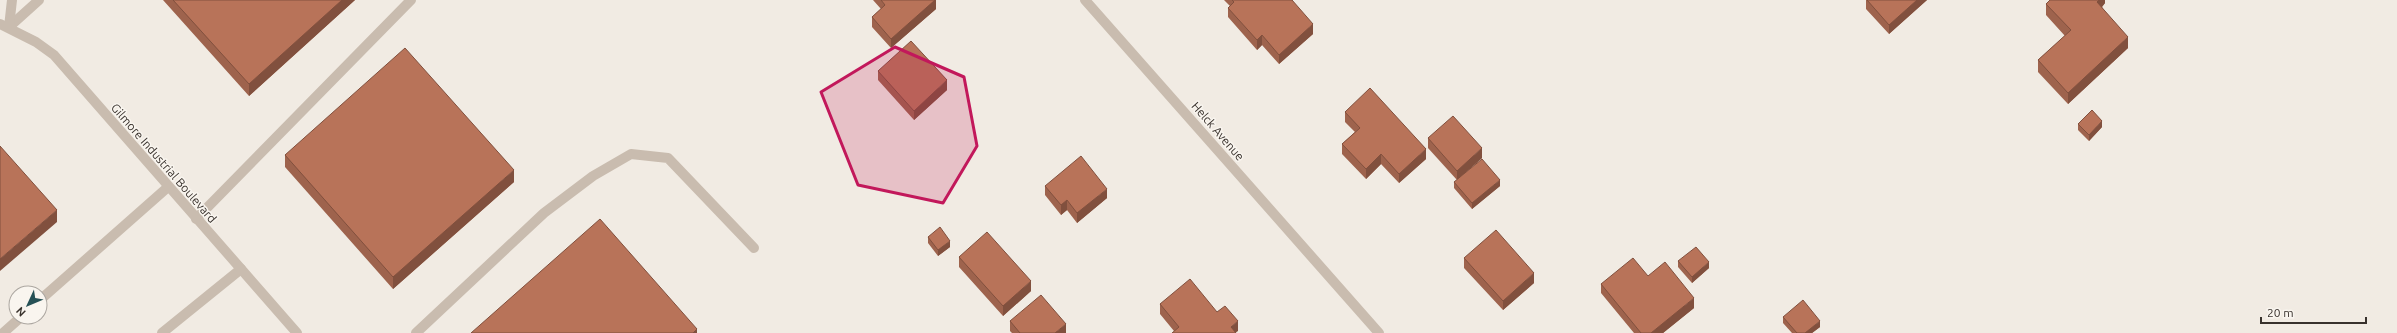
<svg xmlns="http://www.w3.org/2000/svg" width="2397" height="333" font-family="Ubuntu,sans-serif">
  <rect width="100%" height="100%" fill="#f1ebe3"/>
  <g fill="none" stroke-linecap="round" stroke-linejoin="round">
    <!-- lane -->
    <path stroke="#c9bcaf" stroke-width="10" d="M9,27l30,-27
      M196,219l215,-219
      M40,300l128,-113
      M3,333l18,-16
      M162,333l79,-64
      M416,333l128,-120 49,-37 38,-22 37,4 86,90"/>
    <!-- street -->
    <path stroke="#c9bcaf" stroke-width="10" d="M1085,0l294,333
      M0,24l36,18 18,13 243,278
      M9,27l3,-27"/>
  </g>
  <!-- wall -->
  <path fill="#9e634d" d="M163,0h192l-106,96z
    M873,0h63v9l-45,39 -19,-21v-10l9,-8z
    M1224,0h68l21,34 -34,30 -17,-19 -5,5 -29,-33v-9l2,-2z
    M1866,0h61l-38,34 -23,-25z
    M2105,0v3l-3,4 26,41 -60,56 -30,-32v-12l27,-24 -19,-21v-11z
    M878,71l69,19 -33,30 -36,-40z
    M1345,112l81,47 -27,24 -18,-19 -15,15 -24,-25v-10l13,-12 -10,-10z
    M2078,124l24,3 -13,14 -11,-11z
    M1428,138l54,20 -25,22 -29,-32z
    M285,155l229,27 -121,107 -108,-122z
    M1454,182l46,4 -28,23 -18,-21z
    M1045,186l62,12 -30,25 -10,-13 -6,5 -16,-20z
    M928,237l22,10 -12,9 -10,-13z
    M959,257l72,34 -28,25 -44,-49z
    M1464,258l70,25 -31,27 -39,-42z
    M1678,261l31,7 -17,15 -14,-16z
    M1601,284l93,24 -31,25h-29l-33,-40z
    M1160,304l57,8 21,19h-64l-14,-17z
    M1783,317l37,10 -8,6h-20l-9,-10z
    M1010,321l56,12h-54l-2,-2z"/>
  <!-- shaded-wall -->
  <path fill="#81503e" d="M342,0h13l-106,96v-12z
    M935,0h1v9l-45,39v-9z
    M1917,0h10l-38,34v-9z
    M2099,0h6v3l-8,10v-11z
    M1313,24v10l-34,30v-9z
    M1262,35v10l-5,5v-10z
    M2128,37v11l-60,56v-11z
    M947,80v10l-33,30v-9z
    M2102,121v6l-13,14v-6z
    M1482,148v10l-25,22v-9z
    M1426,149v10l-27,24v-9z
    M1381,154v10l-15,15v-10z
    M514,170v12l-121,107v-12z
    M1500,180v6l-28,23v-6z
    M1107,189v9l-30,25v-10z
    M1067,200v10l-6,5v-10z
    M57,210v12l-57,49v-12z
    M950,241v6l-12,9v-6z
    M1709,262v6l-17,15v-6z
    M1534,273v10l-31,27v-9z
    M1031,281v10l-28,25v-10z
    M1694,298v10l-31,25h-12z
    M1238,321v10l-3,2 -4,-6z
    M1820,321v6l-8,6h-7z
    M1066,324v9h-11z
    M697,329v4h-4z"/>
  <!-- building -->
  <path fill="#b87359" stroke="#81503e" d="M173,0h169l-93,84z
    M881,0h54l-44,39 -19,-22 13,-12z
    M1232,0h60l21,24 -34,31 -17,-20 -5,5 -29,-32 6,-6z
    M1867,0h50l-28,25z
    M2050,0h49l-2,2 31,35 -60,56 -30,-33 33,-30 -25,-26z
    M911,41l36,39 -33,31 -36,-40z
    M405,48l109,122 -121,107 -108,-122z
    M1370,88l56,61 -27,25 -18,-20 -15,15 -24,-25 18,-16 -15,-16z
    M2092,110l10,11 -13,14 -11,-11z
    M1453,116l29,32 -25,23 -29,-33z
    M0,146l57,64 -57,49z
    M1081,156l26,33 -30,24 -10,-13 -6,5 -16,-19z
    M1482,159l18,21 -28,23 -18,-21z
    M600,219l97,110 -4,4h-222z
    M940,227l10,14 -12,9 -10,-13z
    M1496,230l38,43 -31,28 -39,-43z
    M987,232l44,49 -28,25 -44,-49z
    M1696,247l13,15 -17,15 -14,-16z
    M1633,258l15,18 17,-14 29,36 -43,35h-10l-40,-49z
    M1190,279l27,33 8,-6 13,15 -7,6 5,6h-64l7,-6 -19,-23z
    M1041,295l25,29 -11,9h-35l-10,-12z
    M1803,300l17,21 -15,12h-8l-14,-16z"/>
  <!-- marked area -->
  <path fill="#c2185b" fill-opacity="0.2" stroke="#c2185b" stroke-width="3" stroke-linejoin="round" d="M895,47l69,30 13,69 -34,57 -85,-18 -37,-93z"/>
  <g text-anchor="middle" dominant-baseline="central" stroke-width="3" stroke-linejoin="round" paint-order="stroke">
    <!-- street labels -->
    <g font-size="12" fill="#38312c" stroke="#f9f5ef">
      <text transform="translate(1218 131) rotate(49)">Helck Avenue</text>
      <text transform="translate(164 163) rotate(49)">Gilmore Industrial Boulevard</text>
    </g>
  </g>
  <!-- north arrow -->
  <g transform="translate(28 305) rotate(226)"><circle r="19" fill="#f9f5ef" stroke="#aca7a1"/>
  <path d="M0-3L7 15L0 10L-7 15Z" fill="#265156"/>
  <text y="-6" font-size="11" font-weight="bold" text-anchor="middle" fill="#38312c">N</text>
  </g>
  <!-- scale -->
  <path d="M2261 317v6h105v-6" fill="none" stroke="#38312c" stroke-width="2"/>
  <text x="2267" y="317" font-size="12" fill="#38312c" stroke="#f9f5ef" stroke-width="3" paint-order="stroke">20 m</text>
</svg>
